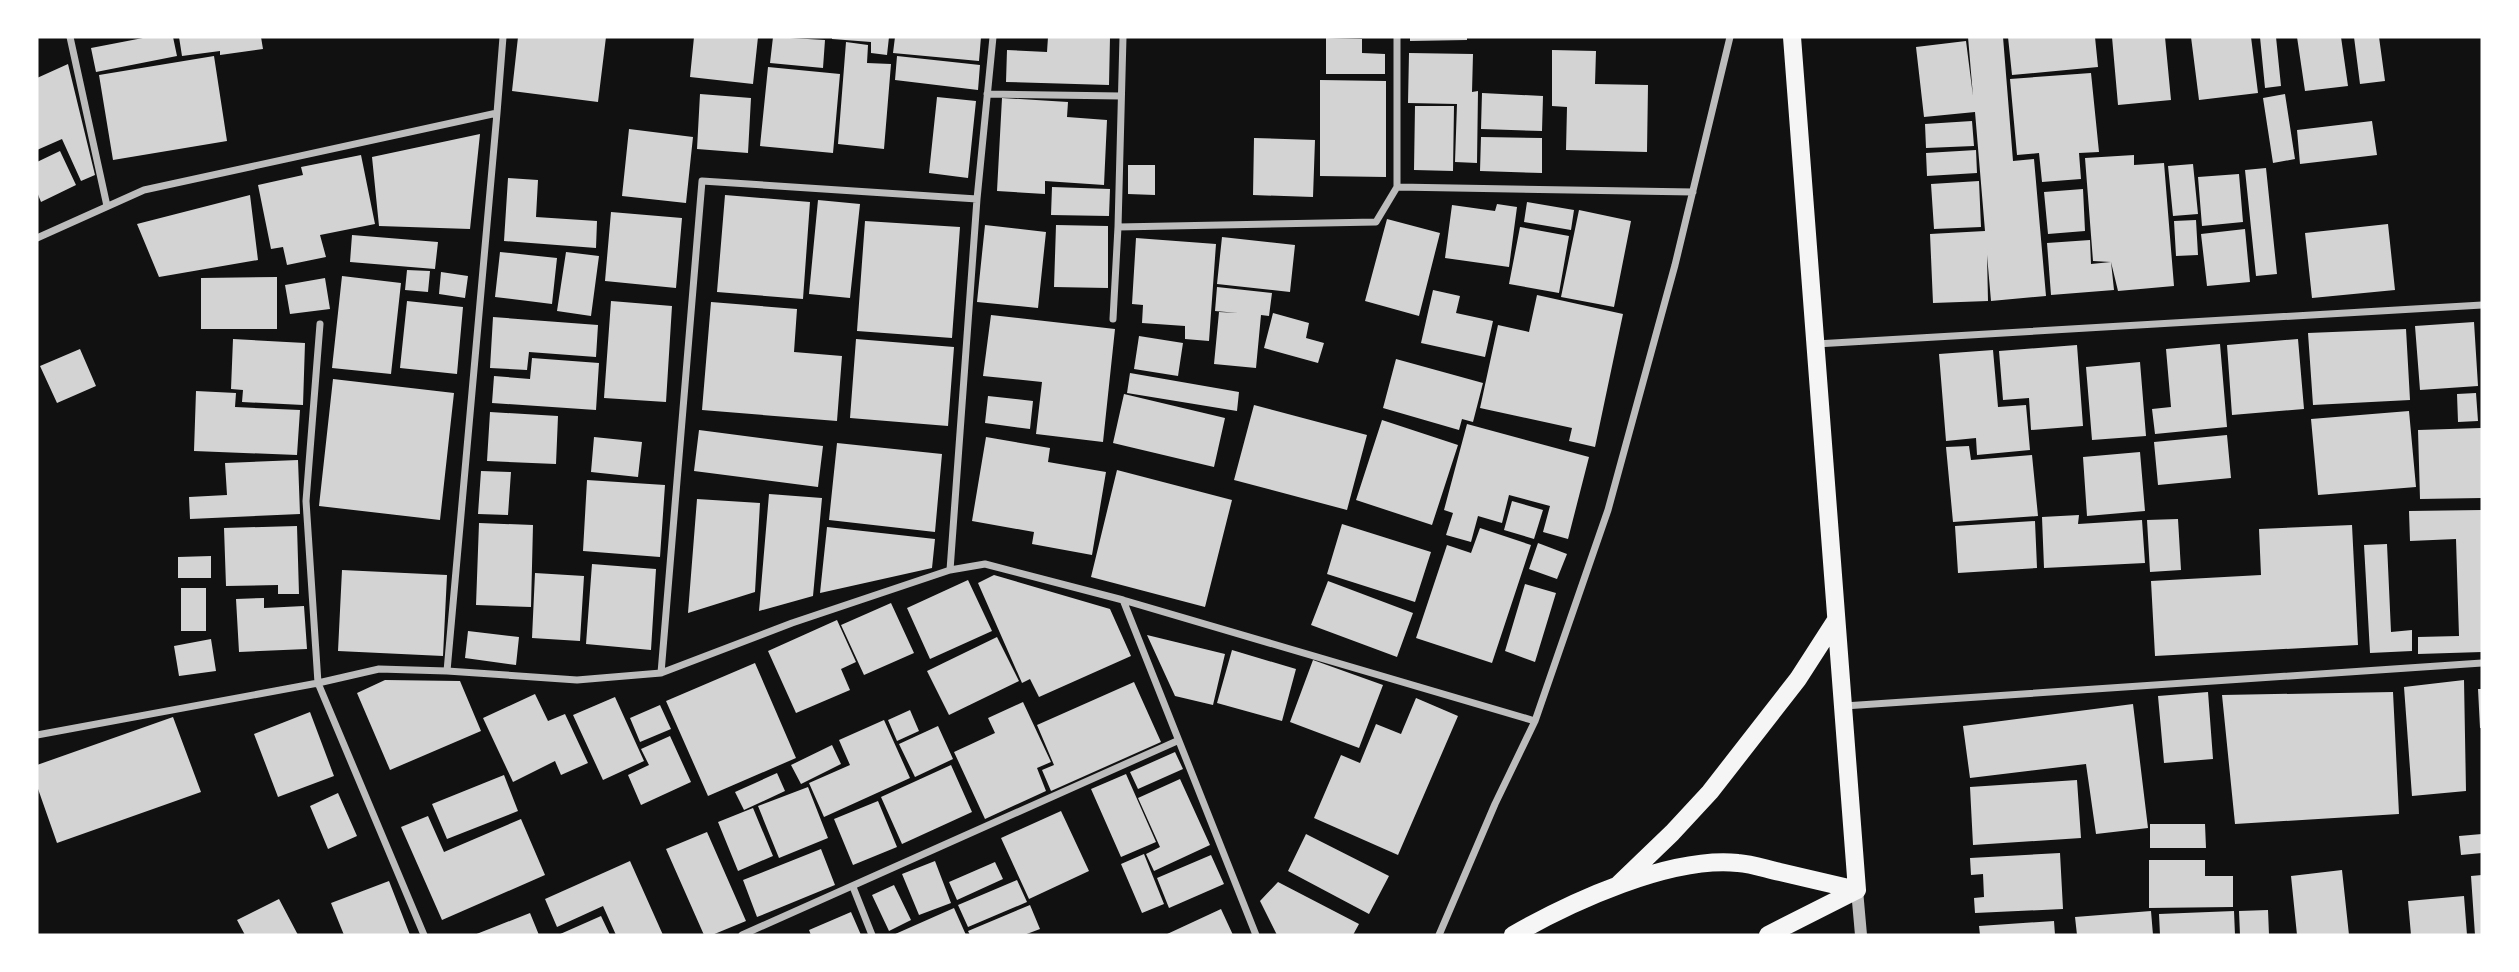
<svg xmlns="http://www.w3.org/2000/svg" width="2519" height="972" font-family="'PT Sans Narrow',sans-serif">
  <rect width="100%" height="100%" fill="#111"/>
  <!-- building -->
  <path fill="#d3d3d3" d="M148,37h25l4,19 -81,16 -5,-24z
    M179,37h82l2,12 -43,6v-4l-38,5z
    M518,37h88l-8,65 -86,-11z
    M694,37h64l-5,47 -63,-7z
    M773,37l52,3 -2,28 -53,-5z
    M832,37h57l-2,18 -16,-2v-11l-39,-3z
    M895,37h86l-2,24 -86,-8z
    M1048,37h62l-1,48 -103,-3 1,-32 40,2z
    M1410,37h57v3l-57,1z
    M1968,37h35l10,124 21,-2 12,137 -55,5 -4,-46 1,46 -55,2 -3,-69 55,-3 -10,-119 -51,5 -8,-70 50,-6 7,55z
    M2008,37h87l3,30 -86,8z
    M2112,37h53l6,63 -53,5z
    M2191,37h60l7,56 -59,7z
    M2260,37h16l5,49 -16,2z
    M2297,37h44l7,49 -43,5z
    M2354,37h25l6,44 -25,3z
    M1326,38l36,1v14l23,1v20h-59z
    M846,42l22,3 -1,18 24,1 -7,85 -46,-5z
    M1552,50l44,1 -1,33 53,1 -1,67 -81,-2 1,-43 -15,-1z
    M1409,53l64,1 -1,38 6,-1 -1,72 -22,-1 2,-58 -49,-1z
    M214,56l13,85 -114,19 -14,-85z
    M897,56l83,9 -2,25 -83,-10z
    M68,64l27,111 -14,6 -19,-42 -25,11v-72z
    M768,67l72,7 -7,79 -73,-7z
    M2091,73l8,79 -20,1 2,26 -39,3 -3,-29 -22,2 -7,-76z
    M1320,80l66,1v96l-66,-1z
    M1482,93l61,3 -1,35 -61,-2z
    M700,94l51,4 -3,55 -51,-4z
    M2285,94l10,65 -22,4 -10,-65z
    M937,97l39,4 -8,77 -39,-5z
    M1002,98l66,4 -1,15 40,3 -3,65 -59,-4v13l-48,-3z
    M1415,106h39l-1,65 -39,-1z
    M1972,121l2,25 -48,2 -1,-24z
    M2372,121l5,34 -77,9 -3,-34z
    M629,129l64,8 -7,66 -64,-7z
    M480,134l-10,95 -91,-3 -7,-69z
    M1481,137l61,1v35l-62,-2z
    M1254,138l61,2 -2,57 -60,-2z
    M1976,150l1,23 -50,3 -1,-23z
    M60,151l16,34 -35,17 -4,-10v-30z
    M361,155l14,69 -55,11 6,22 -39,8 -4,-18 -12,2 -13,-64 45,-10 -2,-8z
    M2134,155v10l30,-2 10,123 -56,5 -7,-29 3,28 -63,5 -4,-52 43,-3 1,24 20,-2 -18,-1 -8,-103z
    M2193,164l5,50 -25,2 -5,-50z
    M1128,165h27v30l-27,-1z
    M2266,168l11,106 -21,2 -11,-106z
    M2239,174l4,48 -41,4 -4,-49z
    M508,178l30,2 -2,37 61,4 -1,27 -92,-7z
    M1979,181l2,46 -47,2 -3,-45z
    M1052,187l58,2 -1,27 -58,-1z
    M2083,189l2,42 -37,3 -4,-42z
    M250,195l8,65 -99,17 -22,-53z
    M725,195l85,7 -7,97 -86,-7z
    M818,200l42,4 -10,94 -41,-4z
    M1527,202l47,8 -3,20 -47,-8z
    M1497,204l20,3 -8,60 -64,-9 7,-53 43,6z
    M1579,210l52,11 -17,86 -53,-10z
    M611,212l71,6 -6,70 -71,-7z
    M1387,219l53,14 -21,83 -54,-15z
    M2196,220l2,35 -22,1 -2,-35z
    M865,221l95,6 -8,111 -95,-7z
    M2388,224l7,66 -83,8 -7,-65z
    M985,225l61,7 -8,76 -61,-6z
    M1056,225l52,1v62l-54,-1z
    M1520,227l49,9 -10,57 -50,-9z
    M2245,229l5,53 -43,4 -6,-52z
    M352,235l86,7 -3,27 -85,-7z
    M1222,237l73,8 -5,47 -73,-8z
    M1136,238l80,6 -7,97 -24,-2v-13l-43,-3 1,-18 -11,-1z
    M500,252l57,6 -5,46 -57,-7z
    M566,252l33,4 -8,60 -34,-5z
    M407,270l23,1 -2,21 -23,-2z
    M441,272l27,4 -3,22 -26,-4z
    M342,276l59,7 -10,91 -59,-6z
    M277,277v52h-76v-51z
    M325,278l5,31 -40,5 -5,-29z
    M1217,287l55,6 -3,23 -8,-1 -5,53 -42,-4 5,-52 19,1 -23,-2z
    M1433,290l27,6 -4,17 37,8 -8,36 -64,-14z
    M1537,295l86,19 -28,133 -26,-6 3,-13 -92,-20 18,-83 31,7z
    M407,301l56,6 -6,67 -57,-6z
    M611,301l61,5 -6,96 -62,-4z
    M711,302l86,7 -3,43 48,4 -5,65 -135,-11z
    M1273,313l36,10 -3,15 18,5 -6,20 -54,-15z
    M991,315l124,14 -12,113 -67,-8 6,-52 -59,-6z
    M493,317l105,8 -2,32 -67,-5 -2,18 -37,-2z
    M2474,322l4,64 -58,4 -5,-64z
    M2406,329l4,71 -97,5 -5,-72z
    M1139,336l44,7 -5,33 -44,-7z
    M233,339l72,4 -2,62 -61,-3 1,-12 -12,-1z
    M856,339l98,8 -6,79 -98,-8z
    M2298,339l6,70 -72,6 -5,-70z
    M2220,344l7,83 -72,7 -3,-25 19,-2 -5,-58z
    M2077,345l6,81 -52,4 -2,-32 -26,2 -4,-49z
    M80,349l16,37 -39,17 -17,-37z
    M1993,350l5,57 28,-2 4,45 -53,5 -1,-17 -30,3 -7,-87z
    M532,358l67,5 -3,47 -104,-7 2,-27 36,3z
    M1396,359l87,24 -10,39 -11,-3 -3,11 -76,-22z
    M2140,362l6,74 -54,4 -6,-73z
    M1130,373l109,19 -2,19 -110,-18z
    M333,379l121,14 -14,127 -121,-14z
    M196,391l40,2 -1,14 65,3 -3,45 -103,-4z
    M2476,393l2,28 -20,1 -1,-28z
    M1124,394l101,24 -11,49 -101,-24z
    M988,396l45,5 -3,28 -45,-6z
    M1254,405l113,30 -20,75 -113,-30z
    M2409,411l7,76 -98,8 -7,-76z
    M490,412l68,4 -2,48 -69,-3z
    M1382,420l76,25 -26,80 -76,-25z
    M1467,424l122,33 -21,82 -25,-7 7,-26 -41,-11 -7,28 -24,-7 -7,26 -25,-7 7,-22 -9,-3z
    M2481,428l1,70 -62,1 -2,-69z
    M699,430l124,16 -5,41 -124,-16z
    M2227,435l4,43 -73,7 -4,-43z
    M594,437l48,5 -4,35 -47,-5z
    M986,437l64,11 -2,14 58,10 -14,83 -60,-11 2,-12 -62,-11z
    M837,443l105,11 -7,78 -106,-12z
    M1969,446l2,14 61,-5 6,61 -85,6 -7,-75z
    M2140,452l5,59 -58,5 -4,-59z
    M298,460l2,54 -110,5 -1,-22 38,-2 -2,-32z
    M1117,470l115,30 -27,107 -114,-30z
    M481,471l30,1 -3,43 -30,-1z
    M587,480l78,5 -5,72 -77,-6z
    M769,494l53,4 -9,98 -54,15z
    M697,499l63,4 -5,89 -67,21z
    M1512,501l31,9 -9,29 -30,-9z
    M2482,510v142l-64,2v-17l41,-1 -3,-97 -46,2 -1,-30z
    M2079,515l-1,9 64,-4 3,43 -101,5 -2,-51z
    M2178,519l3,51 -31,2 -3,-52z
    M2035,521l2,47 -79,5 -3,-47z
    M479,523l54,2 -2,82 -55,-2z
    M1342,524l89,28 -16,50 -88,-28z
    M2352,525l6,120 -203,11 -4,-75 110,-6 -2,-46z
    M297,526l2,68h-21v-9l-52,1 -2,-58z
    M827,527l108,12 -3,29 -112,25z
    M1480,528l51,17 -39,118 -76,-25 31,-93 24,8z
    M1538,543l29,11 -10,25 -28,-10z
    M2387,544l4,88 21,-2v21l-42,2 -6,-108z
    M211,556v22h-33v-21z
    M592,564l64,5 -5,81 -65,-6z
    M342,570l105,5 -4,81 -105,-5z
    M535,573l49,3 -4,65 -48,-3z
    M994,575l116,34 21,47 -92,41 -9,-18 -8,4 -44,-100z
    M968,580l24,51 -62,28 -23,-51z
    M1328,581l85,32 -16,44 -86,-32z
    M1525,584l31,9 -21,69 -30,-11z
    M181,588h25v43h-25z
    M264,598v10l40,-2 3,43 -68,3 -3,-53z
    M891,603l23,50 -50,22 -23,-50z
    M837,620l19,42 -15,7 9,21 -54,23 -28,-62z
    M468,631l51,6 -3,28 -51,-7z
    M1147,635l78,19 -12,51 -38,-9z
    M997,637l22,44 -70,34 -22,-44z
    M211,639l5,32 -37,5 -5,-30z
    M1232,650l64,19 -14,52 -65,-18z
    M1313,660l70,25 -24,63 -69,-26z
    M755,663l41,95 -88,38 -42,-95z
    M385,680l75,1 21,50 -91,39 -33,-77z
    M2464,680l2,111 -54,5 -8,-109z
    M1134,682l27,60 -110,49 -9,-21 12,-5 -17,-40z
    M2478,689h4v39h-2z
    M2208,692l5,67 -49,4 -6,-67z
    M2393,692l6,122 -164,10 -13,-129z
    M535,694l13,27 17,-7 23,49 -27,12 -6,-14 -42,21 -30,-64z
    M615,697l29,64 -41,19 -30,-65z
    M1416,698l42,18 -60,139 -84,-37 27,-63 19,8 16,-39 25,10z
    M1023,702l28,60 -14,6 9,23 -61,28 -31,-67 41,-19 -7,-15z
    M2133,704l15,124 -52,6 -10,-70 -116,14 -7,-52z
    M660,705l11,24 -31,13 -10,-24z
    M910,710l9,21 -22,10 -9,-21z
    M310,712l24,64 -56,21 -24,-63z
    M173,717l28,75 -144,51 -20,-57v-21z
    M884,720l26,58 -86,39 -15,-34 41,-18 -11,-25z
    M938,726l15,33 -38,18 -16,-33z
    M670,736l21,46 -50,23 -13,-30 21,-10 -8,-16z
    M832,745l9,19 -40,20 -10,-19z
    M1175,752l8,17 -45,20 -8,-17z
    M951,765l21,47 -70,32 -21,-47z
    M777,773l8,18 -41,19 -9,-18z
    M1126,774l30,68 -35,15 -30,-68z
    M504,775l14,36 -71,28 -15,-35z
    M1180,779l30,66 -56,26 -8,-17 14,-7 -22,-49z
    M2077,780l4,58 -108,7 -3,-58z
    M808,787l20,51 -49,20 -21,-52z
    M338,793l19,43 -29,13 -18,-43z
    M878,801l19,46 -44,18 -19,-46z
    M753,808l20,48 -35,15 -20,-49z
    M1061,811l28,60 -60,28 -28,-61z
    M428,816l16,36 77,-33 24,56 -103,45 -41,-93z
    M2150,824h55l1,24h-56z
    M707,832l39,89 -34,14h-8l-38,-86z
    M1306,834l83,42 -20,38 -81,-43z
    M2482,834v19l-21,2 -2,-19z
    M821,849l14,36 -78,32 -14,-37z
    M2060,853l3,56 -88,4 -1,-15 10,-1 -1,-23 -12,1 -1,-17z
    M1144,854l20,50 -22,9 -21,-49z
    M1211,855l13,29 -55,24 -12,-30z
    M2149,860h56v16h28v31l-84,1z
    M630,861l33,74h-47l-13,-29 -46,21 -12,-28z
    M935,861l16,42 -32,12 -17,-41z
    M995,862l8,17 -46,21 -8,-18z
    M2342,870l7,65h-52l-6,-59z
    M2482,875v60h-7l-4,-59z
    M1017,880l10,22 -59,25 -10,-22z
    M389,881l21,54h-66l-13,-32z
    M1278,882l81,42 -6,11h-76l-17,-34z
    M894,885l17,35 -22,11 -17,-36z
    M2464,896l3,39h-56l-3,-34z
    M279,899l19,36h-53l-8,-15z
    M1030,905l10,24 -16,6h-54l-2,-4z
    M954,908l12,27h-73z
    M1221,909l12,26h-68z
    M2268,910l1,25h-29l-1,-24z
    M2151,911l2,24h-76l-2,-18z
    M2234,911l1,24h-75l-1,-21z
    M851,912l10,23h-50l-2,-5z
    M530,913l9,22h-65z
    M601,916l9,19h-52z
    M2054,921l1,14h-75l-1,-9z"/>
  <g fill="none" stroke-linecap="round" stroke-linejoin="round">
    <!-- minor -->
    <path stroke="#bcbcbc" stroke-width="7" d="M70,37l37,169
      M1123,37l-5,190 258,-5 21,-35 296,5
      M987,94l134,2
      M497,113l6,-76
      M1397,187v-150
      M977,199l16,-162
      M37,238l107,-48 353,-77 -50,558
      M1113,319l5,-92
      M1816,344l666,-39
      M1123,600l133,335
      M661,673l41,-492 275,18 -27,371
      M1844,706l638,-43
      M37,735l281,-52 -12,-182 14,-177
      M853,887l19,48
      M424,935l-106,-252 61,-14 68,2 130,9 84,-7 131,-50 158,-53 35,-6 138,36 412,121
      M742,935l435,-194
      M1439,935l56,-131 40,-83 73,-211 67,-245 55,-228"/>
    <!-- tertiary -->
    <path stroke="#bcbcbc" stroke-width="12" d="M1857,890l4,45"/>
    <!-- primary -->
    <path stroke="#f5f5f5" stroke-width="18" d="M1792,37l65,853
      M1619,884l53,-51 38,-41 88,-113 38,-59
      M1513,935c58,-33 157,-79 225,-72 14,1 28,6 42,9 26,6 52,12 77,18
      M1768,935l89,-45"/>
  </g>
  <!-- border -->
  <rect width="2519" height="972" fill="none" stroke="#ffffff" stroke-width="77"/>
</svg>
